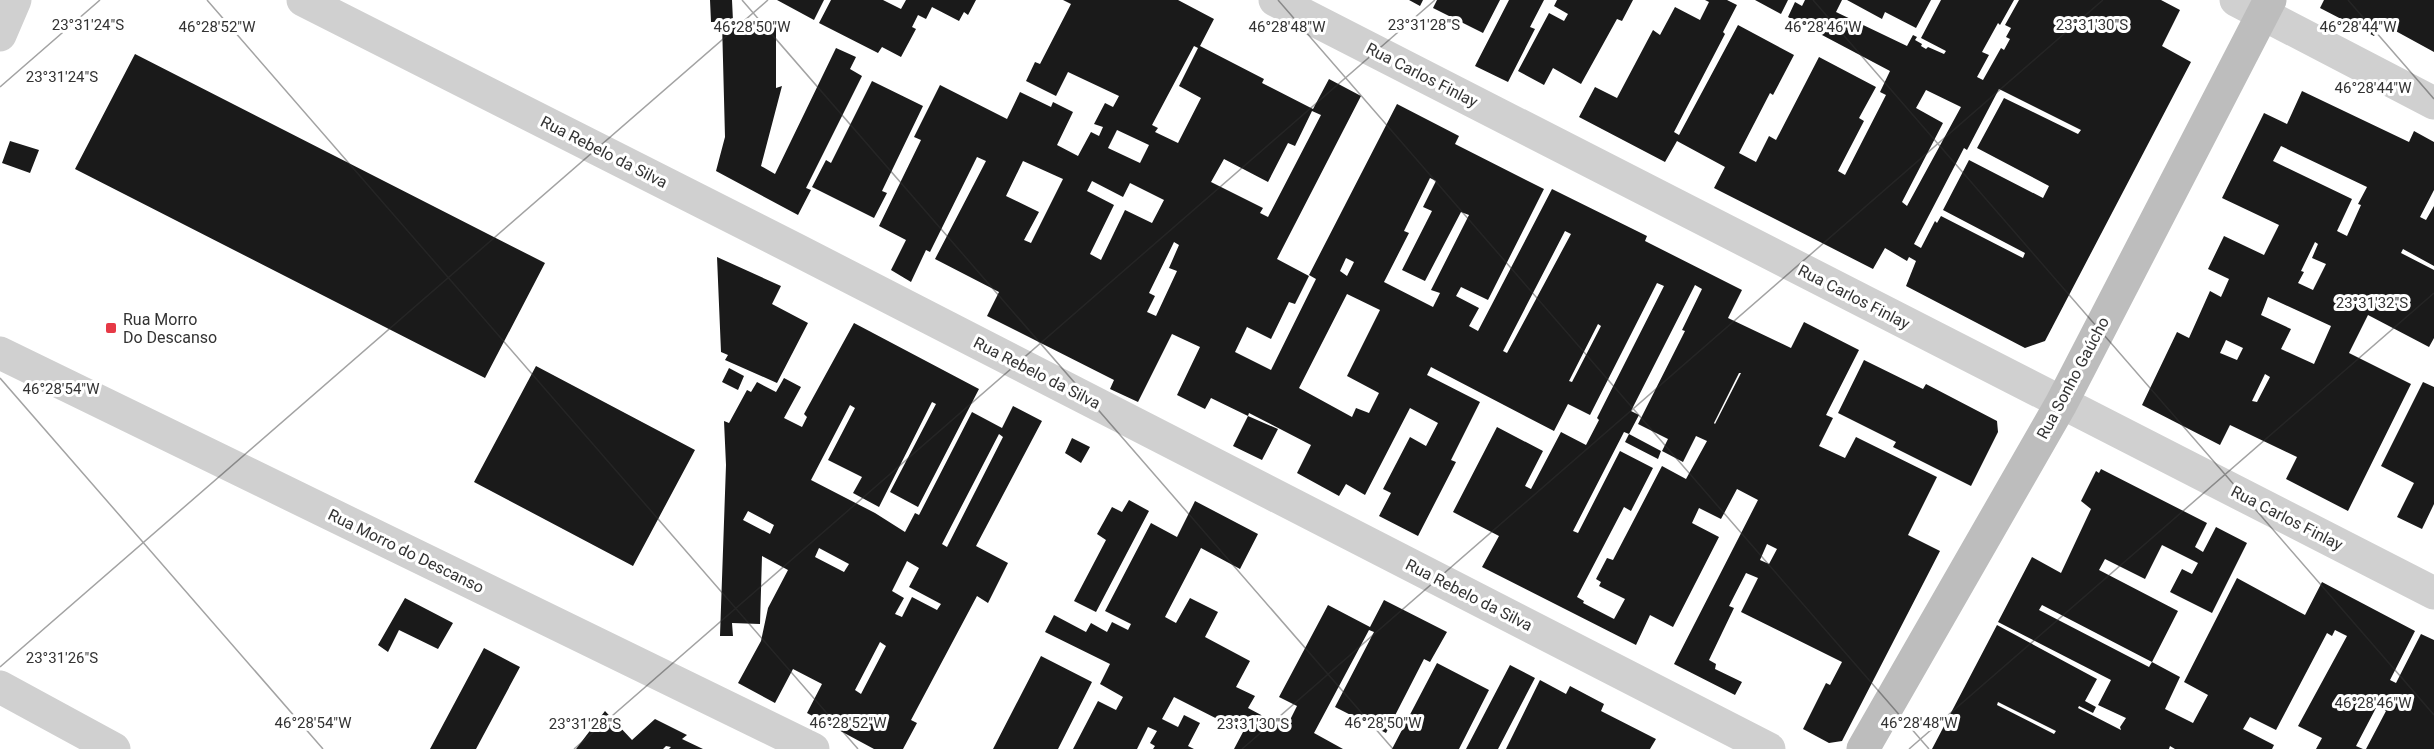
<svg xmlns="http://www.w3.org/2000/svg" width="2434" height="749" font-family="Roboto,sans-serif">
  <rect width="100%" height="100%" fill="#fff"/>
  <!-- building -->
  <path fill="#1a1a1a" fill-rule="evenodd" d="M710,0h22l1,21h43v67l6,-2 -21,80 14,8 61,-126 20,9 -6,12 12,7 -56,112 5,2 -13,25 -82,-44 9,-34 -3,-115h-11z
    M777,0h47l-10,20z
    M831,0h52l18,9 5,-9h70l-8,15 -4,-3 -5,9 -27,-14 -6,12 -8,-4 -6,12 4,2 -15,28 -19,-10 -4,6 -59,-30z
    M1063,0h115l36,19 -14,27 64,33 -2,4 51,26 16,-30 32,17 -84,163 32,17 -14,28 -6,-2 -18,37 -24,-12 -12,25 36,18 45,-91 -7,-4 88,-171 62,32 -4,8 89,45 -56,111 -27,-13 -5,9 23,12 -10,18 9,5 74,-142 95,47 -2,5 97,49 -14,28 63,30 13,-26 55,28 -33,65 7,3 -14,28 26,12 11,-21 81,40 -29,58 32,16 -98,190 -13,2 -26,-14 23,-46 4,2 12,-23 -101,-50 17,-34 -12,-5 -17,33 5,2 -25,52 7,4 -1,5 27,13 -7,13 -61,-31 84,-164 -21,-11 -16,30 -22,-11 -7,15 27,14 -46,90 -23,-12 -14,30 -154,-78 17,-31 -46,-24 44,-85 46,24 -18,35 6,3 30,-57 25,13 13,-25 -2,-2 67,-132 -7,-3 -67,132 -22,-11 -14,27 -123,-64 -4,8 53,27 -29,58 5,2 -38,74 -39,-20 12,-23 -8,-4 27,-52 16,9 12,-23 -28,-15 -45,87 -19,-11 -7,12 -42,-23 14,-28 -62,-32 -1,3 30,13 -16,31 -29,-14 15,-30 -37,-18 -6,11 -28,-14 23,-48 -28,-13 -34,68 -28,-13 4,-9 -127,-64 12,-24 -64,-33 51,-98 -9,-4 -47,95 -4,-2 -15,32 -20,-12 15,-30 -27,-14 42,-86 -7,-3 26,-52 67,34 13,-27 31,15 2,-5 20,10 -16,33 21,11 13,-24 8,4 4,-9 -9,-3 11,-21 8,4 6,-11 -51,-24 -12,24 -30,-15 9,-19 5,2 31,-60zM1194,46l4,2 -19,38 22,12 -23,45 -23,-11 3,-4 -6,-3zM1312,111l9,4 -53,102 -8,-4 3,-5 -52,-26 13,-23 44,23 20,-39 7,3zM1117,130l32,15 -9,18 -32,-15zM1023,161l40,18 -32,64 -7,-3 15,-28 -33,-16zM1430,178l6,3 -13,26 9,4 -30,59 23,11 36,-69 8,3 -38,75 9,3 -7,14 -49,-25 25,-49 -5,-2zM1092,181l31,16 7,-14 34,17 -12,23 -27,-13 -24,50 -11,-6 24,-49 -27,-14zM1565,231l6,3 -64,119 -4,-2zM1174,242l5,3 -10,23 8,3 -21,45 -9,-4 8,-16 -6,-3zM1346,258l8,4 -7,14 -7,-5zM1695,285l7,4 -20,41 3,1 -47,93 30,15 -6,12 21,11 13,-26 11,5 -21,38 -24,-13 -49,94 -6,-2 -11,21 5,3 -2,4 26,13 -11,20 -31,-16 1,-2 -7,-4 47,-90 7,4 22,-43 -33,-17 -42,82 -5,-2 51,-99 5,2 10,-19 -8,-4zM1347,294l33,16 -33,66 32,17 -10,20 -13,-5 -4,9 -53,-29zM1598,324l3,2 -29,56 -3,-1zM1739,373h2l-26,51 -1,-1zM1767,544l10,5 -8,15 -9,-4z
    M1409,0h14l-3,6z
    M1437,0h63l-17,33 -50,-25z
    M1509,0h35l-14,27 5,2 -27,53 -33,-16z
    M1557,0h76l-11,21 -5,-2 -36,65 -28,-16 -9,17 -26,-14 31,-58 15,8 4,-7 -14,-8z
    M1705,0h22l10,5 -14,27 2,2 -51,98 5,3 59,-110 56,30 -21,40 -3,-2 -31,60 17,9 13,-26 7,4 43,-83 57,30 -17,31 5,3 -26,50 7,4 41,-80 -6,-3 10,-21 -102,-54 7,-15 7,4 3,-6h37l-6,12 71,34 6,-11 4,2 -2,3 7,4 -1,2 5,3 2,-2 16,7 2,-3 -25,-13 20,-38h73l-14,25 -2,-2 -16,29 7,3 -12,22 6,3 18,-32 3,2 6,-11 -4,-2 5,-9 -6,-3 14,-25h142l19,10 -18,36 29,16 -146,279 -20,7 -119,-62 10,-25 -7,-4 -2,4 -22,-13 -12,21 -159,-81 11,-21 -48,-26 -12,21 -86,-45 16,-30 22,11 36,-68 7,5 15,-28 25,13 9,-18zM1999,89l82,41 -3,4 -74,-36 -27,50 72,38 -6,12 -74,-38 -26,50 82,43 -2,5 -82,-42 -4,7 -2,-2 -14,27 -7,-4 50,-96 3,2zM1926,90l35,17 -54,99 -5,-4 41,-79 -27,-15z
    M1755,0h33l-7,14z
    M1847,0h84l-15,28 -31,-16 -3,7z
    M2324,0h110v52l-53,-29 -7,13 -54,-28z
    M135,54l410,209 -60,115 -410,-209z
    M872,81l51,25 -41,85 5,2 -13,25 -62,-31 14,-27 5,3z
    M2302,91l107,51 5,-11 20,11v48l-14,27 6,3 8,-14v60l-31,-17 -2,4 33,17v68l-5,9 -61,-32 -19,38 62,31 -63,127 -62,-32 11,-22 -67,-32 -10,20 -78,-40 35,-73 12,6 21,-47 11,6 8,-18 -21,-10 16,-33 40,19 15,-30 -57,-27 42,-85 23,11zM2281,146l86,41 -9,17 3,1 -14,31 -10,-5 15,-32 -79,-38zM2315,242l3,2 -6,14 14,6 -13,26 -15,-7 6,-11 -3,-1zM2268,297l63,29 -17,38 -33,-15 10,-20 -30,-14zM2226,340l17,8 -6,12 -17,-7zM2265,374l5,3 -13,25 -5,-1z
    M10,141l29,9 -9,23 -28,-10z
    M717,257l64,29 -9,18 36,19 -31,60 -52,-23 3,-5 -7,-3z
    M854,323l125,66 -61,118 -28,-15 46,-88 -4,-2 -53,105 -26,-14 9,-16 -34,-17 27,-52 -5,-3 -39,75 64,33 30,19 10,-19 4,2 53,-103 30,16 11,-22 29,15 -66,125 32,17 -20,40 -11,-7 -66,124 6,3 -14,26h-29l-67,-36 15,-29 -29,-15 -18,34 -37,-20 23,-42 7,-33 20,-38 -26,-14 -2,68 -28,-1 1,13h-13l6,-171 -2,-44 5,2 18,-33 4,2 6,-10 19,10 8,-14 17,9 -17,31 18,9 5,-10 -3,-3zM999,434l4,3 -56,110 -5,-3zM748,511l26,14 -4,9 -27,-14zM819,548l30,16 -5,8 -29,-15zM907,561l12,7 -10,19 32,17 -4,6 -25,-13 -10,20 -7,-3 9,-16 -12,-7zM880,642l6,4 -25,48 -6,-4z
    M1864,360l59,29 3,-5 71,37 1,11 -27,54 -78,-39 3,-5 -58,-29z
    M536,366l159,84 -62,116 -159,-84z
    M729,368l15,8 -6,14 -16,-8z
    M2423,382l11,5v117l-12,25 -25,-12 17,-34 -33,-17z
    M1629,434l32,17 -3,8 -33,-17z
    M1072,438l18,9 -9,16 -16,-10z
    M2101,469l106,54 -12,24 8,5 13,-25 31,16 -35,70 -42,-21 12,-23 10,5 6,-11 -36,-18 -17,34 -40,-20 -6,11 79,41 -26,51 28,15 -15,32 28,14 15,-28 -24,-13 53,-104 68,37 17,-33 93,49 -25,49 6,3 25,-49 13,6v109h-68l20,-38 -9,-5 -21,40 7,3h-47l6,-11 -24,-12 49,-90 -12,-6 -3,6 -5,-3 -51,97 -26,-13 -7,12 31,16 -2,4h-97l-5,-3 -1,3h-237l65,-124 100,54 -12,22 11,6 -3,6 -14,-7 -1,2 43,22 -1,-3 6,-9 -28,-13 13,-25 -113,-58 34,-65 29,16 30,-64 -10,-8 15,-30 3,2zM2042,605l110,57 -3,5 -110,-57zM1998,702l58,29 -2,3 -57,-29z
    M1129,500l20,11 -53,101 -22,-11 32,-61 -9,-6 15,-27 10,5z
    M1195,501l63,33 -18,35 -39,-21 -36,69 11,6 14,-25 28,14 -13,25 45,24 -14,26 19,9 -7,12 38,20 11,-22 -18,-9 49,-92 42,22 14,-27 63,32 -17,30 -6,-3 -38,74 -51,-26 39,-75 -5,-2 -55,103 29,16h-109l9,-17 -69,-35 -12,22 16,8 6,-12 16,8 -12,23 6,3h-41l2,-3 -5,-3 7,-12 -9,-4 -11,22h-64l25,-48 18,9 7,-13 -23,-13 10,-20 -65,-32 9,-17 32,17 5,-9 16,9 5,-10 16,8 3,-6 -26,-13 46,-88 26,14z
    M405,598l48,25 -15,26 -39,-19 -11,22 -10,-7z
    M484,648l36,19 -44,82h-46z
    M1041,656l51,26 -34,67h-65z
    M1437,663l52,27 -30,59h-67z
    M1510,665l25,13 -37,71h-32z
    M1540,680l26,14 4,-8 34,18 -3,7 55,28 -6,10h-144z
    M605,711l27,29 23,-21 32,16 -5,4 21,10h-34l2,-2 -5,-1 -3,3h-87z"/>
  <g fill="none" stroke-linecap="round" stroke-linejoin="round">
    <!-- street -->
    <path stroke="#d0d0d0" stroke-width="33" d="M303,0l494,250 972,499
      M1275,0l1159,593
      M2236,0l198,103
      M0,35l15,-35
      M0,353l813,396
      M0,687l114,62"/>
    <!-- secondary -->
    <path stroke="#bdbdbd" stroke-width="33" d="M1863,749l198,-345 209,-404"/>
  </g>
  <!-- ticks -->
  <path fill="none" stroke="#333" stroke-width="1.5" stroke-opacity="0.45" d="M207,0l651,749M742,0l651,749M1278,0l651,749M1813,0l621,715M2348,0l86,99M0,87l100,-87M0,378l323,371M0,667l768,-667M574,749l861,-749M1242,749l861,-749M1909,749l525,-456"/>
  <!-- markers -->
  <rect fill="#e63946" stroke="#fff" stroke-width="2" x="105" y="322" width="12" height="12" rx="3"/>
  <g text-anchor="middle" dominant-baseline="central" stroke-width="6" stroke-linejoin="round" paint-order="stroke">
    <!-- street labels -->
    <g font-size="16" fill="#333" stroke="#fff">
      <text transform="translate(1422 75) rotate(27)">Rua Carlos Finlay</text>
      <text transform="translate(604 152) rotate(27)">Rua Rebelo da Silva</text>
      <text transform="translate(1854 297) rotate(27)">Rua Carlos Finlay</text>
      <text transform="translate(1037 373) rotate(27)">Rua Rebelo da Silva</text>
      <text transform="translate(2073 378) rotate(-62)">Rua Sonho Gaúcho</text>
      <text transform="translate(2287 518) rotate(27)">Rua Carlos Finlay</text>
      <text transform="translate(406 551) rotate(26)">Rua Morro do Descanso</text>
      <text transform="translate(1469 595) rotate(27)">Rua Rebelo da Silva</text>
    </g>
    <!-- poi labels -->
    <g font-size="16" fill="#333" stroke="#fff" text-anchor="start">
      <text x="123" y="319">Rua Morro<tspan x="123" dy="18">Do Descanso</tspan></text>
    </g>
  </g>
  <g font-size="15" text-anchor="middle" fill="#333" stroke="#fff" stroke-width="6" stroke-linejoin="round" paint-order="stroke">
    <text x="88" y="30">23°31'24"S</text>
    <text x="1424" y="30">23°31'28"S</text>
    <text x="2092" y="30">23°31'30"S</text>
    <text x="1287" y="32">46°28'48"W</text>
    <text x="217" y="32">46°28'52"W</text>
    <text x="752" y="32">46°28'50"W</text>
    <text x="1823" y="32">46°28'46"W</text>
    <text x="2358" y="32">46°28'44"W</text>
    <text x="62" y="82">23°31'24"S</text>
    <text x="2373" y="93">46°28'44"W</text>
    <text x="2372" y="308">23°31'32"S</text>
    <text x="61" y="394">46°28'54"W</text>
    <text x="62" y="663">23°31'26"S</text>
    <text x="2373" y="708">46°28'46"W</text>
    <text x="313" y="728">46°28'54"W</text>
    <text x="848" y="728">46°28'52"W</text>
    <text x="1383" y="728">46°28'50"W</text>
    <text x="1919" y="728">46°28'48"W</text>
    <text x="585" y="729">23°31'28"S</text>
    <text x="1253" y="729">23°31'30"S</text>
  </g>
</svg>
